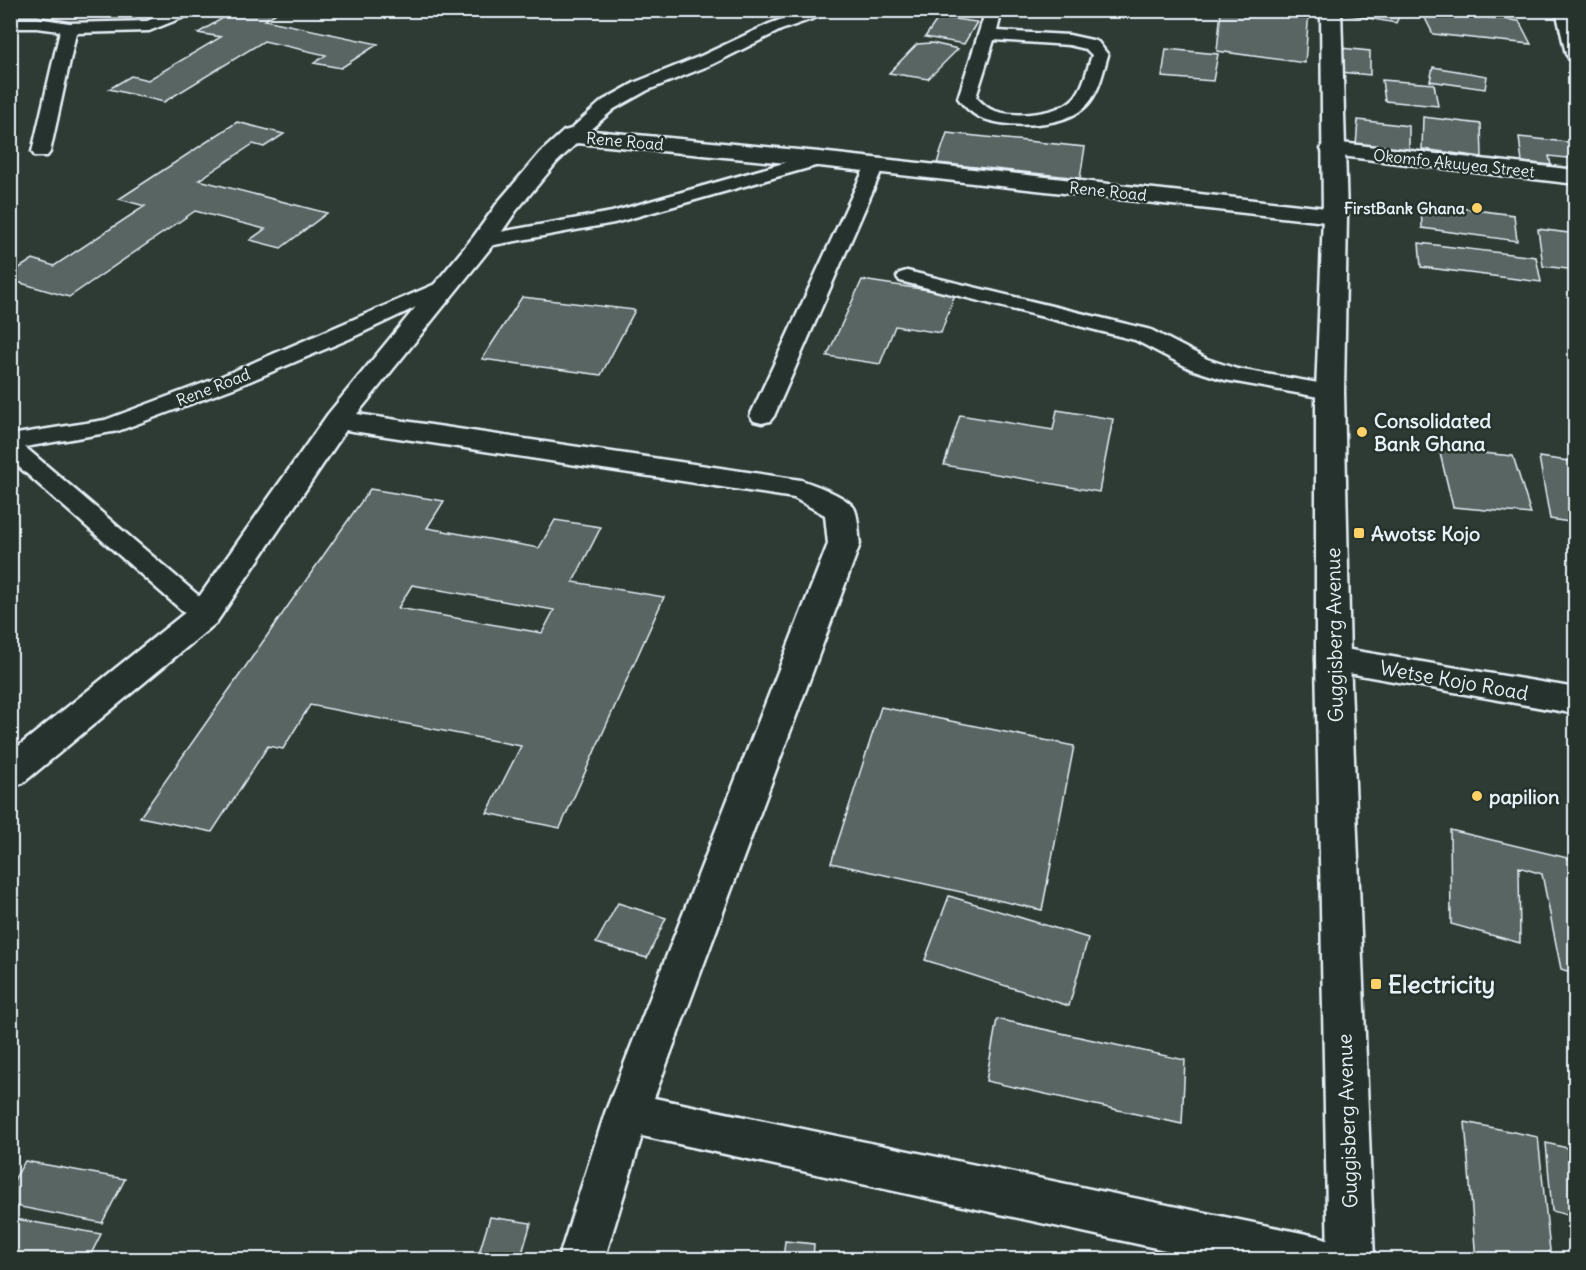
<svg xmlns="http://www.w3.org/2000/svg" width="1586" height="1270" font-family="Delius,sans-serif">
  <rect width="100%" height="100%" fill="#2e3b35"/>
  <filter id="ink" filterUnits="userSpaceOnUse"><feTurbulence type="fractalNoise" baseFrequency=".0167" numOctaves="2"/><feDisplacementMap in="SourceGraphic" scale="12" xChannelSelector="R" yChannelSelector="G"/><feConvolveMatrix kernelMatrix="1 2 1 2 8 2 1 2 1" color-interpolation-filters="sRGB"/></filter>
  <g filter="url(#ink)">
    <!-- building -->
    <path fill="#596563" stroke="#e8f1f8" stroke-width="1.5" fill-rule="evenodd" d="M236,10h45l-16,10 113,24 -37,24 -27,-5 12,-8 -62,-14 -100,61 -55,-13 22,-13 17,4 73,-43 -23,-4z
      M1221,10h88l-4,53 -88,-12z
      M1340,10h62l-6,13 -57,-10z
      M1421,10l98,11 12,23 -98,-10z
      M939,17l38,5 -13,22 -39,-7z
      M932,43l26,6 -30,30 -39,-6 28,-29z
      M1341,48l29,3v24l-30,-3z
      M1166,49l52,5 -5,27 -51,-4z
      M1433,67l54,9 -2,13 -55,-8z
      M1382,80l52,4 4,22 -53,-5z
      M1423,117l58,7 1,33 -60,-8z
      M1358,120l51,6v27l-53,-7z
      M237,122l47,12 -20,13 -11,-3 -54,36 128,33 -46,35 -31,-8 15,-11 -70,-18 -126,86 -59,-17v-6l23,-15 21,7 91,-60 -26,-7z
      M947,133l138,14 -5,31 -143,-15z
      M1519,137l57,6v16l-27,-3 2,9 -29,-3z
      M1421,203l93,12 3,26 -95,-13z
      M1538,229l38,5v36l-33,-4z
      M1419,243l117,14 5,25 -120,-15z
      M862,280l93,14 -14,39 -46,-7 -15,38 -53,-8z
      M522,297l113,13 -34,65 -119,-16z
      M1057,410l56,9 -14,73 -155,-27 16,-50 93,15z
      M1439,449l74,7 18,58 -78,-7z
      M1539,457l37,5v61l-26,-4z
      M370,489l74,12 -17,27 112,20 16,-28 46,7 -28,55 91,15 -104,231 -73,-15 34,-67 -211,-41 -27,44 -15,-3 -56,86 -72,-15zM412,585l142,25 -12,23 -144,-25z
      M881,707l193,39 -32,164 -211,-47z
      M1450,830l126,30v114l-15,-5 -19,-95 -23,-7 1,76 -69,-19z
      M949,896l139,42 -19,68 -144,-46z
      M618,903l48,15 -19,40 -51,-15z
      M997,1019l188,41 -3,64 -196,-43z
      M1465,1122l73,15 13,123h-75z
      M1546,1143l30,7v67l-24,-6z
      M25,1161l100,18 -23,44 -92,-18v-18z
      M490,1217l41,6 -11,37h-43z
      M10,1218l91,16 -13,26h-78z
      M785,1241l29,3 -1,16h-30z"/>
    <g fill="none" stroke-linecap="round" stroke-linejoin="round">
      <!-- lane casing -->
      <g stroke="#e8f1f8" stroke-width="5">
        <path id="lane" d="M173,10h23l-2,3 -45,18 -73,2 -26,119 -3,4h-12l-3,-4 28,-121 -23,-3h-27v-10h27l32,5 78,-2z
          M806,10h25l-2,3 -48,17 -68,34 -65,26 -34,19 -36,31h-12l-3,-4 39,-35 34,-19 65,-26 68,-32z
          M986,10h16l-5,21 72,4 23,5 6,2 10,13c-5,17 -9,38 -22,51 -22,22 -80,23 -107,11 -8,-4 -16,-12 -21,-19zM994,40l75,5 17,4 6,6c-5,14 -8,32 -18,43 -16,17 -63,21 -84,11 -5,-3 -10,-8 -14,-12z
          M819,153l7,2 2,4 -2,4 -212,60 -131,24 -7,-2 -3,-4 3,-4 7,-2 129,-23z
          M875,159l7,2 2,4 -110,251 -4,5 -8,2 -8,-2 -4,-5 116,-251 2,-4z
          M907,271l244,59 56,29 30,10 93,16 8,2 3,5 -3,5 -8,2 -105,-19 -34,-11 -56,-29 -235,-59 -3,-4 3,-4z
          M447,279l7,2 3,4 -3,4 -105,50 -113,48 -118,44 -93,16 188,161 4,7 -4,7 -9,2 -9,-2 -185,-163v-24l95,-15 115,-43z"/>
      </g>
      <!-- street casing -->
      <g stroke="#e8f1f8" stroke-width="5">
        <path id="street" d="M1556,10h20v50l-7,-2 -3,-4z
          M572,129l247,23 516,57 8,2 4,5 -4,5 -8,2 -516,-57 -242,-23 -20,19 -41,49 -24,35 -135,168 444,66c12,4 50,18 54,30 4,10 3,24 5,34l-206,554 667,139 17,6 6,17h-133l-569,-124 -38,124h-46l47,-147 223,-569 -3,-29 -31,-17 -448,-68 -130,193 -193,160 -13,4v-34l182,-146 136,-193 146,-178 25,-35 42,-49 23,-21z
          M1332,142l244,28v14l-252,-30 -3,-5 3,-5z
          M1333,647l243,41v26l-255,-46 -5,-9 5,-9z"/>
      </g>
      <!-- secondary casing -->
      <g stroke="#e8f1f8" stroke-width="5">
        <path id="secondary" d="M1321,10h20l6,206 -3,176 6,267 24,601h-46l-12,-601v-267l7,-176z"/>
      </g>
      <!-- lane -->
      <use href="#lane" fill="#26332d" fill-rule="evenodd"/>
      <!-- street -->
      <use href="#street" fill="#26332d" fill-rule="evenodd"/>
      <!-- secondary -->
      <use href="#secondary" fill="#26332d" fill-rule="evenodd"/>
    </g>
  </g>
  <!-- markers -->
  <g fill="#ffd166" stroke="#26332d" stroke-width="2">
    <circle cx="1477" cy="208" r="6"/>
    <circle cx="1362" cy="432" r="6"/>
    <rect x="1353" y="527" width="12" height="12" rx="3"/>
    <circle cx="1477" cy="796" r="6"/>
    <rect x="1370" y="978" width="12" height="12" rx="3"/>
  </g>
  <g text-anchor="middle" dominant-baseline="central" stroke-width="5" stroke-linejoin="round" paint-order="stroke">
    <!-- far-street labels -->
    <g font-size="16" fill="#e8f1f8" stroke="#26332d">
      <text transform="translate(625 141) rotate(5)">Rene Road</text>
      <text transform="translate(1454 163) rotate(6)">Okomfo Akuyea Street</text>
      <text transform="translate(1108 191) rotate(6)">Rene Road</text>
      <text transform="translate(213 387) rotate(-21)">Rene Road</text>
    </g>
    <!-- far-poi labels -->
    <g font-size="16" font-weight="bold" fill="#e8f1f8" stroke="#26332d" text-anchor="end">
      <text x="1465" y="208">FirstBank Ghana</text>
    </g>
    <!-- poi labels -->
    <g font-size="20" font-weight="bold" fill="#e8f1f8" stroke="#26332d" text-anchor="start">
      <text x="1374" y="420">Consolidated<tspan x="1374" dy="23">Bank Ghana</tspan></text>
      <text x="1371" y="533">Awotsɛ Kojo</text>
      <text x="1489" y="796">papilion</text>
    </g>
    <!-- street labels -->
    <g font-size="20" fill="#e8f1f8" stroke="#26332d">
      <text transform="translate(1334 635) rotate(-91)">Guggisberg Avenue</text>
      <text transform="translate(1454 680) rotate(10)">Wetse Kojo Road</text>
      <text transform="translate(1347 1121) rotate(-92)">Guggisberg Avenue</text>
    </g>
    <!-- near-poi labels -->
    <g font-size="24" font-weight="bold" fill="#e8f1f8" stroke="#26332d" text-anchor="start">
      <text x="1388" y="984">Electricity</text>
    </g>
  </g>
  <!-- margin -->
  <rect width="1586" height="1270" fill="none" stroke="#26332d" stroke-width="36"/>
  <rect x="18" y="18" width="1550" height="1234" fill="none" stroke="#e8f1f8" stroke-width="2" filter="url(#ink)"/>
</svg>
